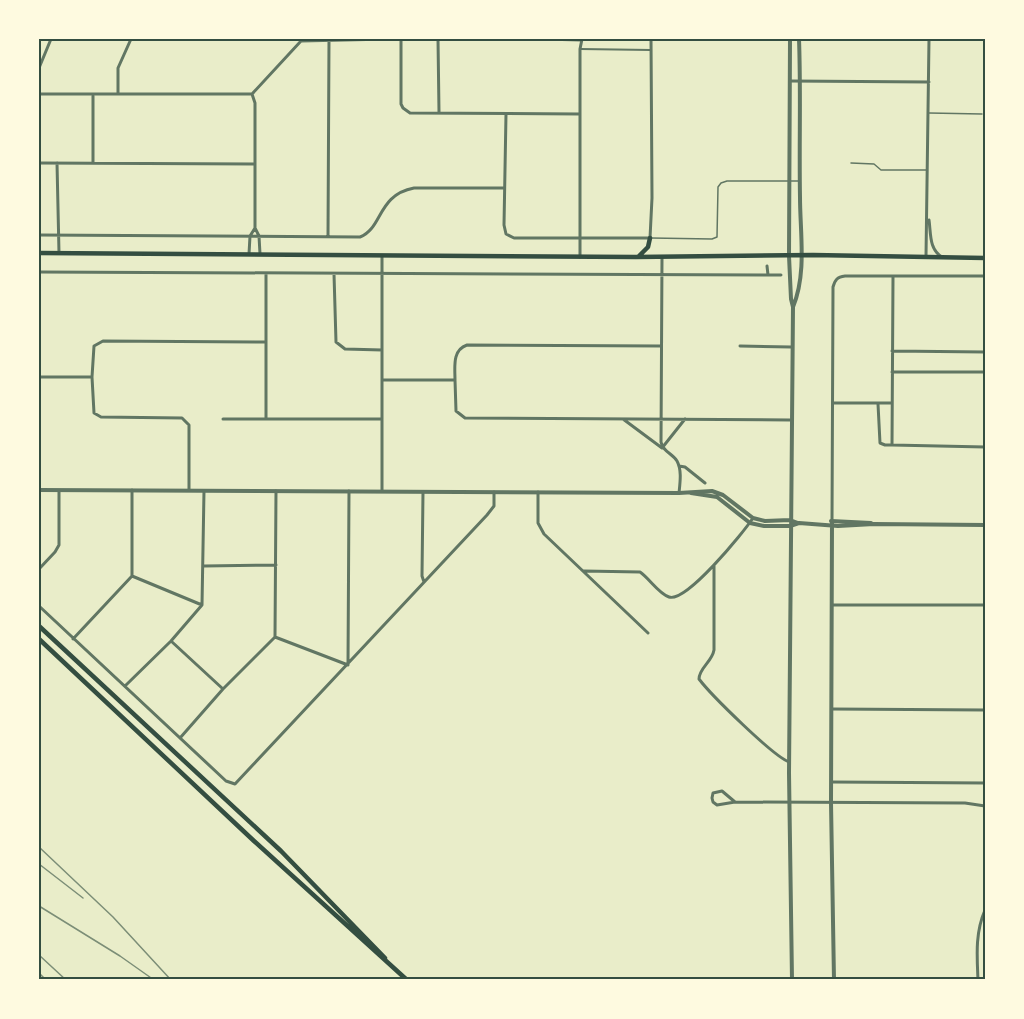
<svg xmlns="http://www.w3.org/2000/svg" width="1024" height="1019" font-family="'PT Sans Narrow',sans-serif">
  <rect width="100%" height="100%" fill="#e9edc9"/>
  <g fill="none" stroke-linecap="round" stroke-linejoin="round">
    <!-- service -->
    <path stroke="#617663" stroke-width="1.5" d="M929,113l53,1
      M851,163l23,1 7,6h46
      M651,238l61,1 5,-2 1,-50 3,-4 6,-2h71"/>
    <!-- pedestrian -->
    <path stroke="#617663" stroke-width="2" d="M580,49l71,1"/>
    <!-- minor -->
    <path stroke="#617663" stroke-width="3" d="M401,39v65l2,4 7,5 170,1
      M438,39l1,73
      M543,39l38,1
      M301,41l87,-2
      M39,68l12,-29
      M790,81l139,1
      M39,94h213
      M118,94v-26l13,-29
      M252,94l49,-53
      M506,114l-2,111 2,9 8,4h136l2,-40 -1,-159
      M39,163l215,1
      M57,163l2,90
      M93,163v-67
      M929,220c2,14 0,29 13,37
      M255,228l4,8 1,18
      M39,235l321,2c23,-9 17,-42 54,-49h90
      M328,236l1,-196
      M249,254l1,-18 5,-8v-125l-3,-9
      M926,256l3,-217
      M580,257v-208l2,-10
      M662,257l-1,185c2,10 11,11 16,19 5,9 3,22 2,32
      M767,266l1,9
      M39,272l742,3
      M334,274l2,68 9,7 37,1
      M893,277l-1,168 93,2
      M740,346l51,1
      M892,351l93,1
      M892,372h93
      M39,377h53
      M382,380h73l1,31 9,7 325,2
      M455,380c0,-13 -3,-30 12,-35l194,1
      M833,403h58
      M878,404l2,39 5,2h7
      M266,418v-145
      M223,419h159
      M623,419l39,29 23,-29
      M679,466l6,1 20,16
      M189,490v-65l-7,-7 -81,-1 -7,-4 -2,-36 2,-31 9,-5 162,1
      M382,491v-235
      M423,492l-1,84 2,6
      M538,492v31l6,11 104,99
      M832,521l1,-234c2,-7 4,-10 12,-11h140
      M714,565v85c-2,12 -15,18 -15,29 12,16 74,77 90,83
      M204,566l72,-1
      M39,569l16,-17 4,-7v-54
      M584,571l56,1c10,7 18,21 29,25 17,6 74,-64 84,-79
      M132,576l70,29
      M832,605h153
      M39,606l187,175 9,3 252,-269 7,-9v-14
      M275,637l73,28 1,-174
      M73,639l59,-63v-86
      M171,641l52,48
      M125,686l46,-45 31,-36 2,-114
      M832,709l153,1
      M180,738l43,-49 52,-52 1,-146
      M832,782l153,1
      M735,802l-13,-11 -9,2 -1,5 1,4 4,3 18,-3 230,1 20,3
      M978,980c-1,-24 -3,-47 7,-70"/>
    <!-- tertiary -->
    <path stroke="#617663" stroke-width="4" d="M790,39l-1,217 2,43 2,8 -4,466 3,207
      M793,307c14,-34 7,-74 7,-110 -1,-53 1,-105 -1,-158
      M39,490l640,3 33,-2 11,4 30,23 12,3 25,-1 8,3
      M691,493l26,4 33,26 14,3h26l9,-3 39,3 36,-2 111,1
      M831,521l40,2
      M832,521l-1,282 3,177"/>
    <!-- secondary -->
    <path stroke="#344e41" stroke-width="4.5" d="M39,253l597,4 177,-2 172,3
      M639,256l9,-9 2,-9"/>
    <!-- primary -->
    <path stroke="#344e41" stroke-width="4.5" d="M39,626l242,225 104,107
      M39,639l215,202 153,139"/>
    <!-- rail -->
    <path stroke="#7c8e77" stroke-width="1.5" d="M39,847l74,70 58,63
      M39,864l44,34
      M39,906l81,50 34,24
      M39,955l27,25
      M39,973l7,7"/>
  </g>
  <!-- border -->
  <rect width="1024" height="1019" fill="none" stroke="#fefae0" stroke-width="81"/>
  <rect x="40" y="40" width="944" height="938" fill="none" stroke="#344e41" stroke-width="2"/>
</svg>
